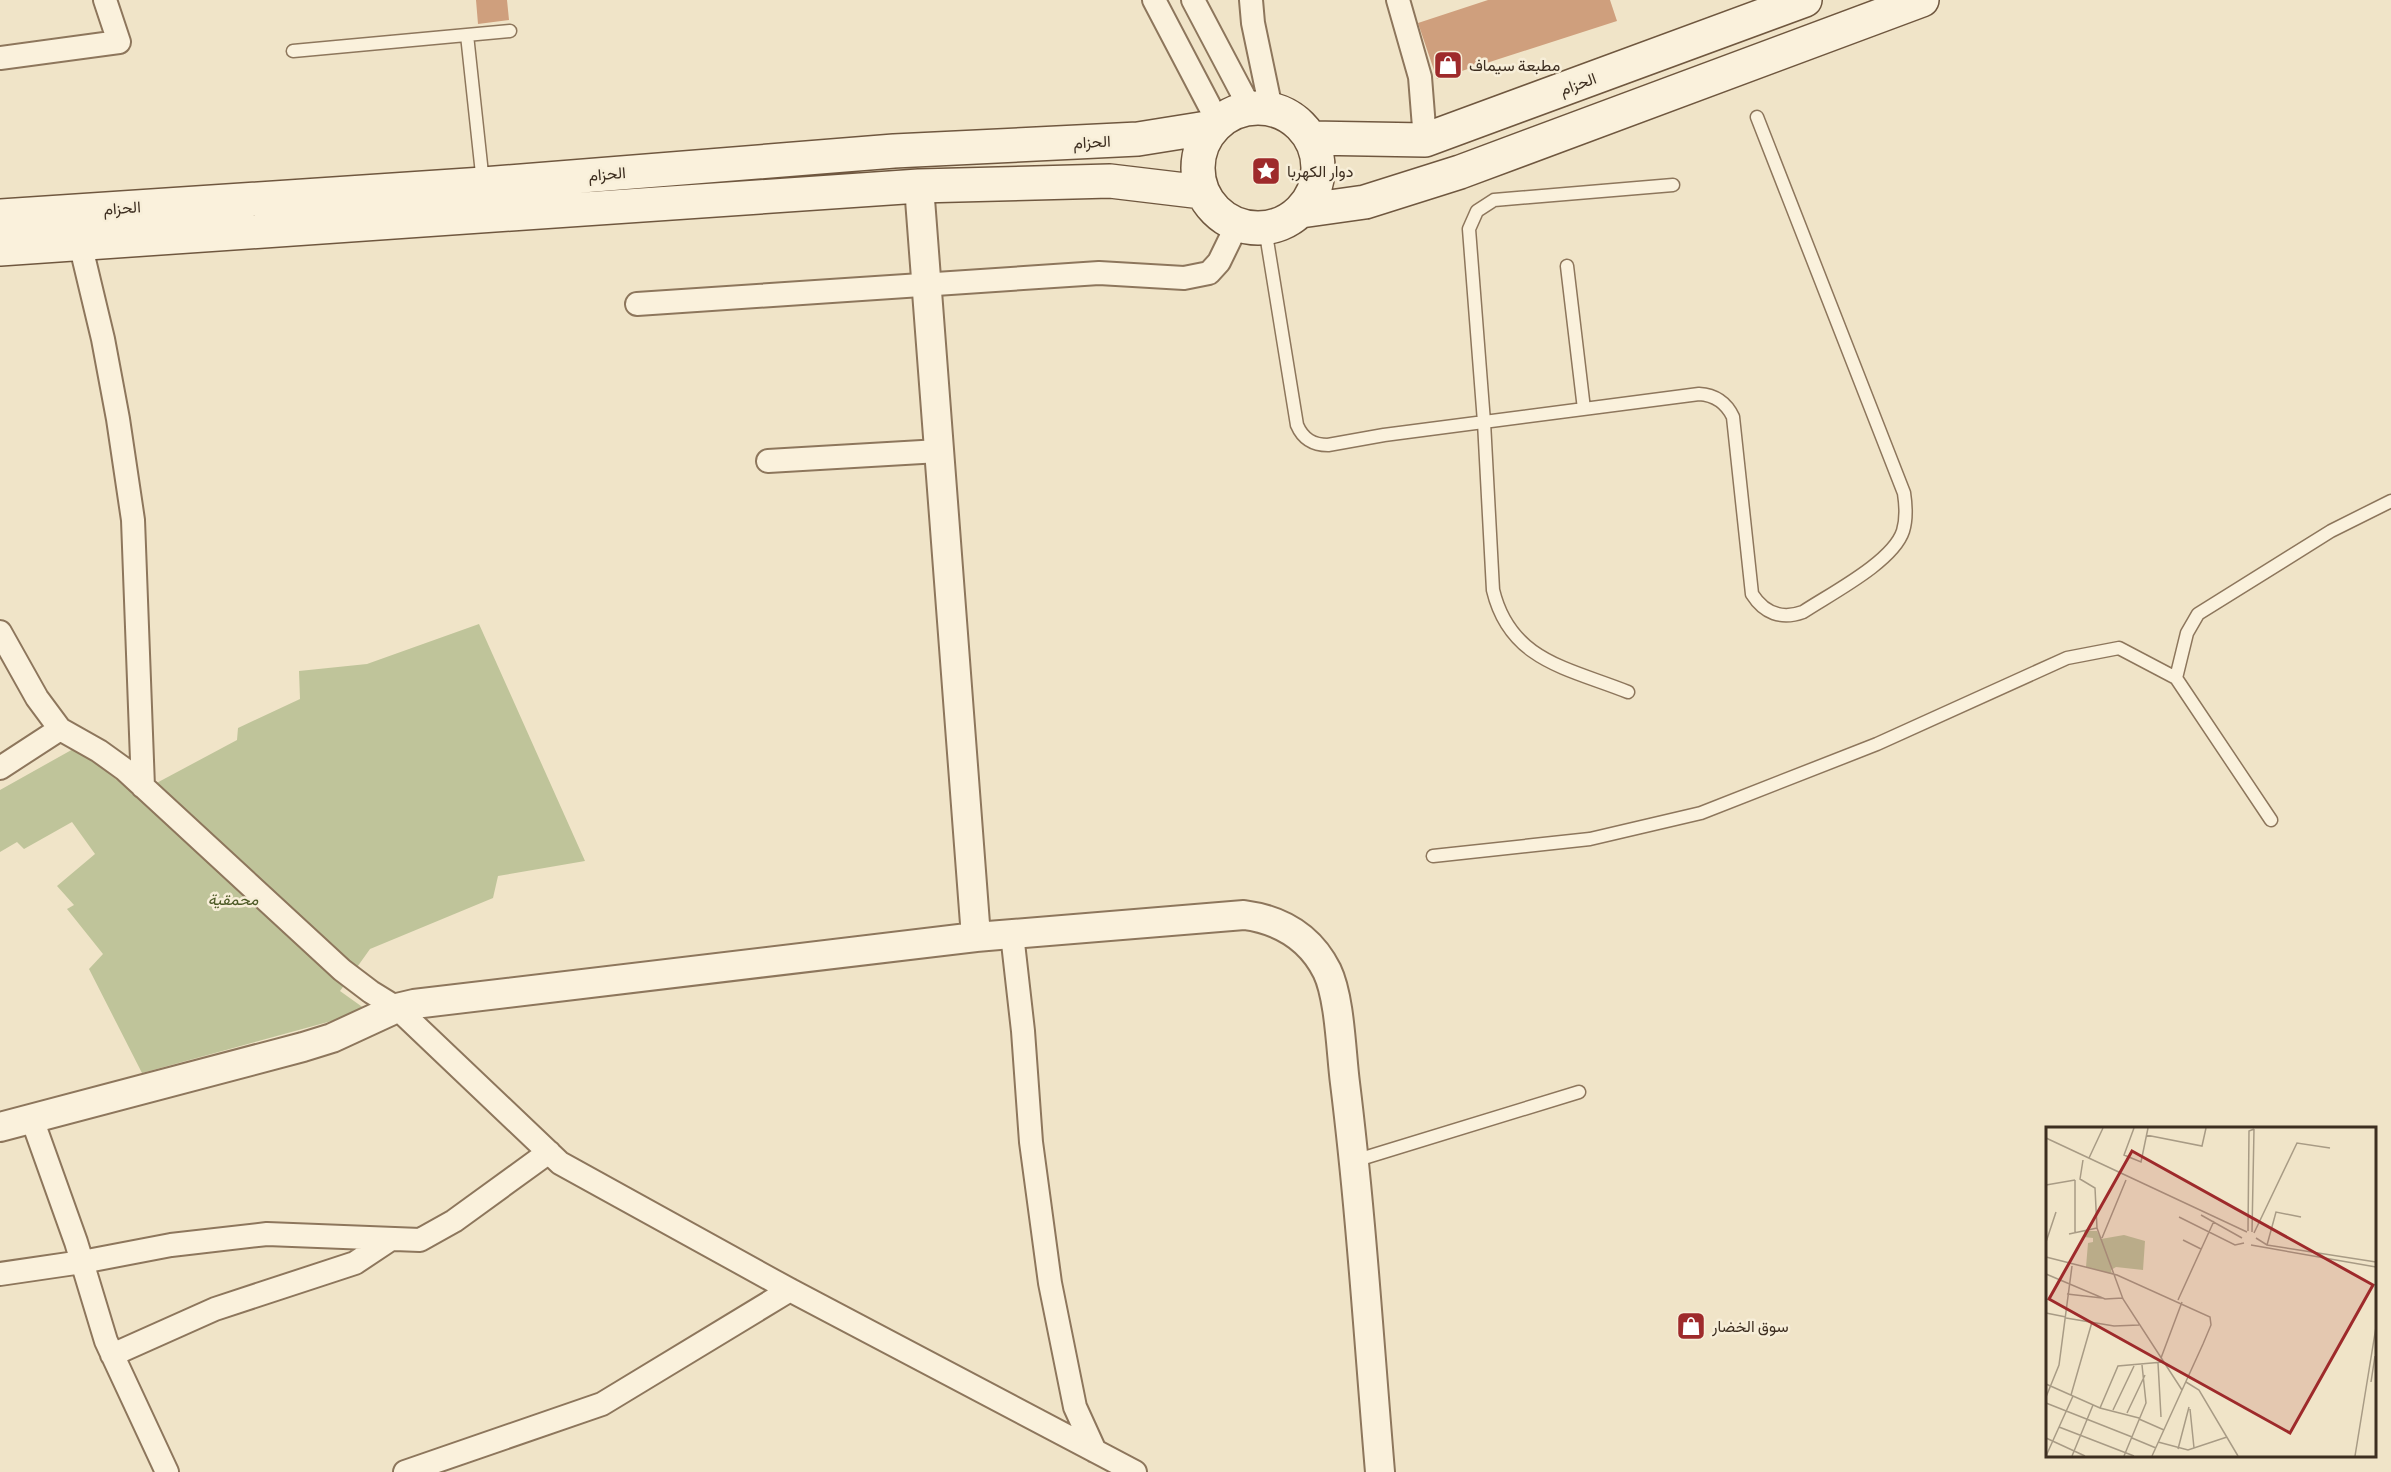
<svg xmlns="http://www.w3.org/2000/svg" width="2391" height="1472" font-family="Bitter,Vazirmatn,serif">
  <rect width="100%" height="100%" fill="#f0e4c8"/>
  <!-- cemetery -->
  <path fill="#bfc49a" d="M479,624l106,237 -87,15 -5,22 -123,51 -30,42 28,20 -226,62 -53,-104 14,-15 -36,-45 7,-4 -17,-19 38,-32 -23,-32 -48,27 -7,-7 -17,10v-62l75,-42 61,46 101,-54 1,-12 62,-29 -1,-28 68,-7z"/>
  <!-- building -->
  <path fill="#cf9f7d" d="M476,0h31l2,20 -31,4z
    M1488,0h122l7,21 -180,58 -19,-56z"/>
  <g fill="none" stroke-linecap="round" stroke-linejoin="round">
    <!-- service casing -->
    <g stroke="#8d765c" stroke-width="15">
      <path id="service" d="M467,35l16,148
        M293,51l217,-20
        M1265,228l32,197c6,14 16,20 31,20l56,-10 315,-41c16,1 27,8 34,23l19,177c12,19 29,26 51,18 27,-18 90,-50 100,-81 4,-13 3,-25 1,-38l-147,-376
        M1567,266l17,143
        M1628,692c-60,-24 -118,-31 -135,-102l-9,-168 -15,-193 8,-18 17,-11 179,-15
        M2271,820l-95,-142 11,-45 11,-19 133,-83 60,-30
        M1433,856l157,-17 111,-26 176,-69 190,-86 52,-10 57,30
        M1354,1161l225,-69"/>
    </g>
    <!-- minor casing -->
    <g stroke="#8d765c" stroke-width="26">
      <path id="minor" d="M1154,0l64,122
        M1193,0l57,108
        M1251,0l2,23 18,86
        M1398,0l22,77 5,63
        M0,58l119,-16 -14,-42
        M80,243l23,96 15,80 15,101 10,267
        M637,304l462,-31 85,5 25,-5 10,-11 18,-37
        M768,461l171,-10
        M0,632l37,66 23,31 39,22 25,18 218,201 29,22 26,16 163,155 230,127 345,182
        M0,768l60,-39
        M1012,934l11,97 8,111 19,141 25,124 20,44
        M32,1119l44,123 30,99 61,131
        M0,1274l82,-12 89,-17 96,-11 153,6 34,-19 95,-69
        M112,1355l103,-46 140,-46 36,-24
        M405,1472l197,-68 188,-114"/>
    </g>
    <!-- tertiary casing -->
    <g stroke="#8d765c" stroke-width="32">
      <path id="tertiary" d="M919,186l57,751
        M0,1127l303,-80 29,-9 65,-30 17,-4 562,-67 268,-22c37,5 66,22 83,56 13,27 14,81 18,112 16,129 24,259 35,389"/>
    </g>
    <!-- secondary casing -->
    <g stroke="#6f573f" stroke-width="36">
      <path id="secondary" d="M1198 168a60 60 0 1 1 120 0a60 60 0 1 1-120 0Z
        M1311,138l114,2 380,-140
        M1301,211l64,-9 95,-30 462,-172
        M0,216l483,-32 411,-33 244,-12 75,-12
        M0,249l919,-63 191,-5 92,11"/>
    </g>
    <!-- service -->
    <use href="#service" stroke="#faf1dc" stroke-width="12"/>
    <!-- minor -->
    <use href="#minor" stroke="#faf1dc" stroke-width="22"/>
    <!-- tertiary -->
    <use href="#tertiary" stroke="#faf1dc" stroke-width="28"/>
    <!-- secondary -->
    <use href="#secondary" stroke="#faf1dc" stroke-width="33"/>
  </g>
  <!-- icons -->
  <defs>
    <g id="shop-square" transform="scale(1.5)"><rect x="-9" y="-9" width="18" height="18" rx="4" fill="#9e2a2b" stroke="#f7eed8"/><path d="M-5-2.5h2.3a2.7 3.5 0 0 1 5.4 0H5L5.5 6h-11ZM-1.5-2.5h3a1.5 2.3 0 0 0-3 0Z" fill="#fff"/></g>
    <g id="sight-square" transform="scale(1.5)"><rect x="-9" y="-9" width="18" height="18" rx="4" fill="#9e2a2b" stroke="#f7eed8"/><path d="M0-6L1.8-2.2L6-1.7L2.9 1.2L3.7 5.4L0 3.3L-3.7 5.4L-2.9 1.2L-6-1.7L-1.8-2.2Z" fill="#fff"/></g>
  </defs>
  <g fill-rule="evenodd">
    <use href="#shop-square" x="1448" y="65"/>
    <use href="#sight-square" x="1266" y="171"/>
    <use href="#shop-square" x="1691" y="1326"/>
  </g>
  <g text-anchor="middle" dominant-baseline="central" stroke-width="5" stroke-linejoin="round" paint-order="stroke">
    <!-- poi labels -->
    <g font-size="16" fill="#3d2e20" stroke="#f7eed8" text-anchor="start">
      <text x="1469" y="65">مطبعة سيماف</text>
      <text x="1287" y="171">دوار الكهربا</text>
      <text x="1712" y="1326">سوق الخضار</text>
    </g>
    <!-- street labels -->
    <g font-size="16" fill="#3d2e20" stroke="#f7eed8">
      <text transform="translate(1578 84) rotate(-20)">الحزام</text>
      <text transform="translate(1092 142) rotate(-3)">الحزام</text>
      <text transform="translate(607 174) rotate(-5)">الحزام</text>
      <text transform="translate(122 208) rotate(-4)">الحزام</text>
    </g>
    <!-- park labels -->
    <g font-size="16" font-style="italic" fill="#4d5a26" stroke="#f7eed8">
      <text x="233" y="899">محمقية</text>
    </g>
  </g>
  <!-- overview -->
  <g transform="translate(2046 1127)">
    <rect width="330" height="330" fill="#f0e4c8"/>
    <path d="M38,104h13l4,8 23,-4 21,6 -2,29 -27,-3 -5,3 1,4 -26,-7 2,-24 5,-1v-4l-9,-1z" fill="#bfc49a"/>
    <path fill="none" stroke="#a89b85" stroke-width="1.5" d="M88,1l-10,27 17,7 7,-34M100,8l56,11 4,-18M0,11l201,94M43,31l14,-30M37,33l-3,19 15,9 2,40 26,71 59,91M29,53v53M0,58l29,-5M155,88l41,23M133,90l56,28 9,-2M202,104l1,-100 5,-2M206,105l2,-103M208,106l43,-90 33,5M23,107l28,-6M56,111l24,-58M210,111l11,7 109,17M137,113l18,9M0,115l10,-30M205,118l125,22M221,118l9,-33 25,5M0,130l71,18 93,42 1,8 -8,19 -51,112M0,147l59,25 18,-1M21,167l35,4M132,173l36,-79M0,186l20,4M20,191l48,8 25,-1M115,231l21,-56M112,236l3,54M140,255l13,8 39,66M325,255l4,-26M0,257l54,24 39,10M25,268l21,-73M0,270l13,-32 13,-99M0,276l86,34M54,281l18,-42 45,-4M144,282l4,39M67,283l21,-44M81,286l18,-38M93,292l25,11M13,300l75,29M0,311l39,18M86,311l24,10M112,315l30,8 39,-13M132,322l11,-42M0,329l27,-60M26,329l21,-51M78,329l22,-53 -4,-38M309,329l21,-129"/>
    <path fill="#9e2a2b" fill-opacity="0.15" stroke="#9e2a2b" stroke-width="3" d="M86,24l241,134 -83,148 -241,-134z"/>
    <rect width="330" height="330" fill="none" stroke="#3d2e20" stroke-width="3"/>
  </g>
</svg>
